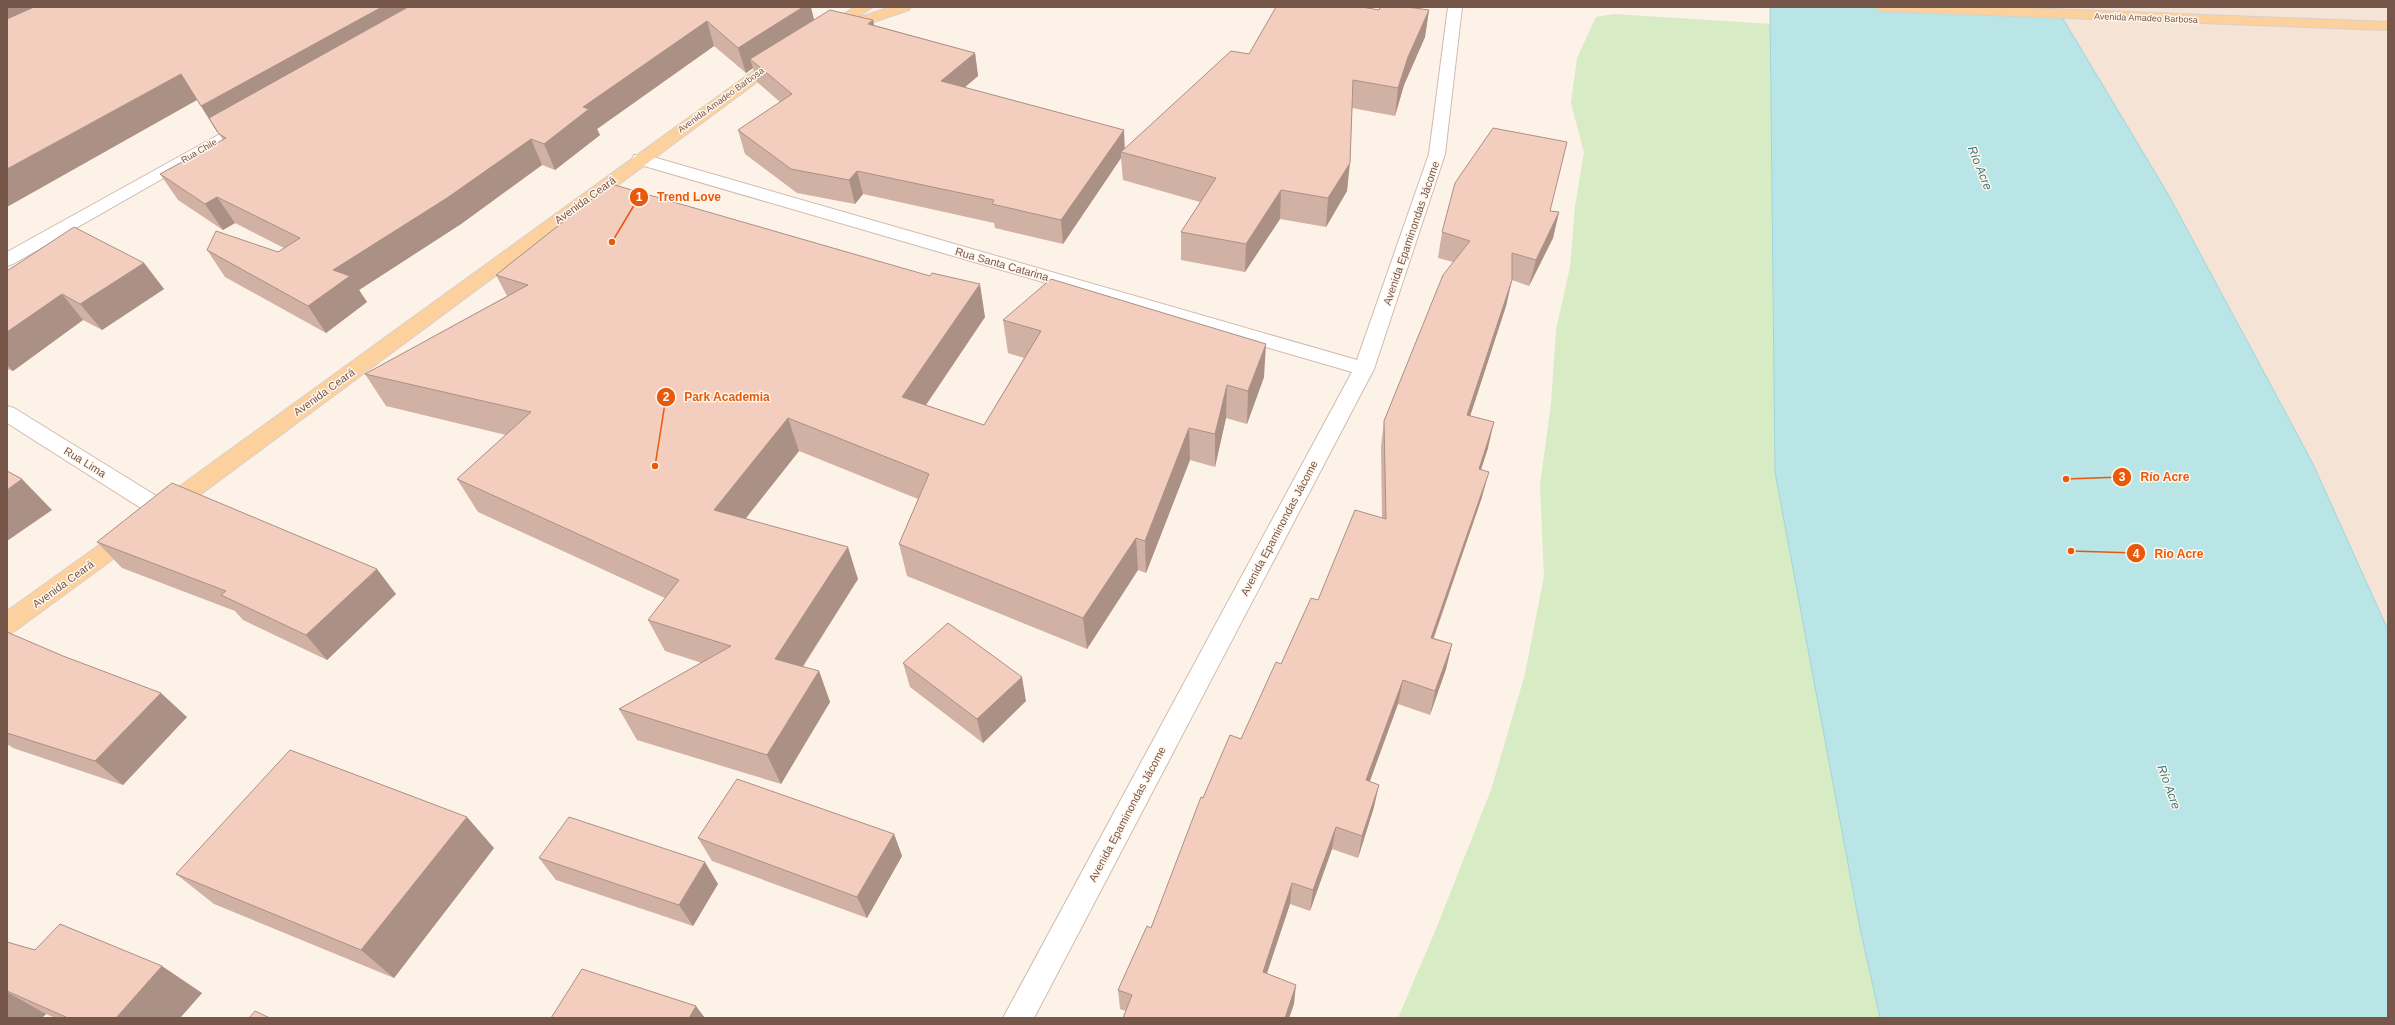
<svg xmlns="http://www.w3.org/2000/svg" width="2395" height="1025" font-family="Arial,sans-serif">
  <rect width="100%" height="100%" fill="#fdf2e7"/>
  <!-- residential -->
  <path fill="#f5e3d5" d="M1976,7h412v1011z"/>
  <!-- green -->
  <path fill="#d7ebc4" d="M1614,14l158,10 3,448 85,456 20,90h-482l38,-89 55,-139 34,-116 19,-98 -4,-91 11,-81 5,-74 14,-63 5,-60 9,-54 -13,-50 6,-45 19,-41z"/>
  <!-- water -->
  <path fill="#bae5e7" stroke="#a0d5d9" d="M1770,7h286l112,187 120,223 25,47 75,166v388h-508l-20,-90 -85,-456z"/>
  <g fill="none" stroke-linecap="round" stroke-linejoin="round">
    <!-- street casing -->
    <g stroke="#d1bbae" stroke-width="2">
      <path id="street" d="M1448,7h14l-17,147 -71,215 -340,649h-31l349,-646 -718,-209 -2,-4 2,-4h12l711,205 72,-206z
        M247,119l6,2 2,3 -2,3 -240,137 -6,2v-14z
        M7,406l7,2 157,97 3,6 -3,6 -8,2 -8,-2 -148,-94z"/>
    </g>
    <!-- primary casing -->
    <g stroke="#d9d0cc" stroke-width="2">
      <path id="primary" d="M855,7h18l-18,12 35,-12h21l-2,3 -59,20 -7,-4 -16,8 -8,-5z
        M1874,7h125l389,15v8l-507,-19z
        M779,54l8,5 -3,3 -610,452 -8,2 -8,-2 -3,-6 3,-6 616,-446z
        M131,525l8,3 3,6 -3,6 -124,91 -8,3v-23l116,-83z"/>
    </g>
    <!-- street -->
    <use href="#street" fill="#fff" fill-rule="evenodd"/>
    <!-- primary -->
    <use href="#primary" fill="#fcd19e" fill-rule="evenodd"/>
  </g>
  <!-- wall -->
  <path fill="#d1b1a3" d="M7,7l807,13h59l1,5 101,28 3,23 -13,11 160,62 124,-95 130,-44h50l-4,27 -21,48 -9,31 -43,-8 -5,83 -21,36 -46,-8 -35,53 -64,-12v-28l19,-30 -77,-22 -2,-22 -58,86 -68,-16 -1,-5 -131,-29 -8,10 -58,-11 -52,-39 -7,-24 42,-28 -23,-20 -4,-14 -7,5 -32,-27 -117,83 3,6 -45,35 -13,-5 -81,59 -102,66 8,12 -41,31 -101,-56 -18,-27 71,2 6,-4 -49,-25 -12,7 -45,-30 -18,-26 63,-34 -26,-40z
    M1550,211l9,1 -6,26 -24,48 -17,-6 -6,26 -36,110 18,32 -7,21 1,28 -48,141 18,6 -6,25 -16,46 -32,-11 -29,77 5,26 -16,51 -26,-9 -22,62 -20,-7 -23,69 27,31 -5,14h-166l3,-7 -6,-2 -2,-19 33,-62 52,-130 38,-59 40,-75 37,-64 64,-82 -1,-71 3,-26 69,-159 -15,-4 4,-26z
    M144,263l20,26 -62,41 -19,-10 -70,51 -6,-2v-98z
    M496,275l489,42 -59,88 58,20 40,-67 -16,-5 -5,-33 261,57 -17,47 -21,-6 -11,49 -25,-7 -44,113 -8,-3 -51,79 -180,-73 -8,-32 19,-45 -119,-48 -53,67 112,61 -55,88 16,4 11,31 -49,82 -144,-44 -18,-31 83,-46 -37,-12 -17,-31 17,-22 -187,-86 -21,-33 49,-44 -120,-29 -21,-32 142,-78z
    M97,542l299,52 -69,66 -84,-40 -8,-9 -113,-43z
    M7,632l180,85 -64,68 -110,-37 -6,-4z
    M903,663l123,38 -43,42 -73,-56z
    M894,834l8,22 -35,62 -155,-57 -14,-23z
    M494,848l-100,130 -180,-74 -38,-30z
    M539,858l179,26 -25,42 -137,-46z
    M7,942l28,8 167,43 -22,25h-125l-9,-4 -4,4h-35z"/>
  <!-- shaded-wall -->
  <path fill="#aa9085" d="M7,7h68l-68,32z
    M382,7h57l-222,125 -16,-26z
    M803,7h8l5,21 -66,31 3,9 -7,5 -8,-25z
    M1429,10l-4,27 -21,48 -9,31 3,-28 10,-31z
    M873,20l4,23 -9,-19z
    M707,21l7,25 -117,83 3,6 -45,35 -11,-26 39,-37z
    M975,53l3,23 -33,28 -4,-23z
    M181,74l16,26 -190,107v-38z
    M1124,130l1,23 -4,-1v6l-58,86 -2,-24z
    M531,139l11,26 -81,59 -102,66 8,12 -41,31 -18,-27 25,-36z
    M1350,163l-3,28 -21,36 2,-29z
    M857,171l6,23 -8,10 -6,-24z
    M1281,190l-1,29 -35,53 1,-28z
    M217,197l18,26 -12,7 -18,-26z
    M1559,212l-6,26 -24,48 7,-26z
    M144,263l20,26 -62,41 -22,-26z
    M1512,280l-6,26 -44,135 5,-26z
    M980,284l5,33 -76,113 -7,-33z
    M62,294l21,26 -70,51 -6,-6v-33z
    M1266,344l-2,33 -17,47 1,-33z
    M1227,385l-1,33 -11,49v-33z
    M788,418l11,33 -72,91 -13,-32z
    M1494,422l-6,26 -15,46 6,-25z
    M1189,428l1,32 -44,113 -1,-32z
    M1489,472l-7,25 -57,165 6,-24z
    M22,479l30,31 -45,31v-51z
    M1136,538l2,32 -51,79 -4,-31z
    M848,547l10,32 -70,110 -13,-30z
    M377,569l19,25 -69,66 -21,-25z
    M1452,644l-6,25 -16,46 5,-24z
    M819,671l11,31 -49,82 -14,-29z
    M1022,677l4,24 -43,42 -6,-24z
    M1403,680l-5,24 -36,99 4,-23z
    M161,693l26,24 -64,68 -28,-24z
    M1379,785l-5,22 -16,51 4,-22z
    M467,817l27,31 -100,130 -33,-28z
    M1336,827l-4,22 -22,62 3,-21z
    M894,834l8,22 -35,62 -10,-21z
    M705,862l13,22 -25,42 -14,-21z
    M1292,883l-2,21 -29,87 2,-19z
    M162,966l40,27 -22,25h-64z
    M1296,985l-2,19 -5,14h-4z
    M7,992l39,22 -4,4h-35z
    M696,1006l9,12h-16z"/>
  <!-- building -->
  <path fill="#f3cebe" stroke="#aa9085" d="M34,7h348l-181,99 -20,-32 -174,95v-150z
    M408,7h395l-65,41 -31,-27 -124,86 6,2 -45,35 -13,-5 -84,59 -114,72 17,6 -42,30 -101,-56 9,-19 62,21 22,-14 -83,-41 -12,7 -45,-30 66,-36 -7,-4 -10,-16z
    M1276,7h86l17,3 1,-3h27l22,3 -21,47 -10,31 -45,-8 -3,83 -22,35 -47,-8 -35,54 -65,-12 35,-54 -95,-26 110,-101 18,3z
    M830,10l43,10 -5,4 107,29 -34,28 183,49 -63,90 -69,-16 2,-4 -137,-29 -8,9 -58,-11 -53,-39 54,-36 -42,-35z
    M1493,128l74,14 -17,69 9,1 -23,48 -24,-7v27l-45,135 27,7 -15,47 10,3 -58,166 21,6 -17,47 -32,-11 -37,100 13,5 -17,51 -26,-9 -23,63 -21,-7 -29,89 33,13 -11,33h-162l9,-23 -14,-5 29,-64 4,2 50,-131 2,1 27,-63 11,4 35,-77 5,2 30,-66 7,2 37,-90 31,9 -2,-98 59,-146 27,-34 -28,-9 13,-49z
    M611,184l319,92 2,-3 48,11 -78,113 82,28 57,-94 -38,-11 48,-41 215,65 -18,47 -21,-6 -12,49 -26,-6 -44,113 -9,-3 -53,80 -184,-74 30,-70 -141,-56 -74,92 134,37 -73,112 44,12 -52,84 -148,-46 112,-63 -83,-26 31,-40 -222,-101 74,-67 -166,-38 163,-89 -32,-10z
    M74,227l70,36 -64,41 -18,-10 -55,38v-61z
    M7,471l15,8 -15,11z
    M172,483l205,86 -71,66 -85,-40 5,-4 -129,-49z
    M948,623l74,54 -45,42 -74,-56z
    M7,632l56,24 98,37 -66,68 -88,-28z
    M290,750l177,67 -106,133 -185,-76z
    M737,779l157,55 -37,63 -159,-59z
    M569,817l136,45 -26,43 -140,-47z
    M60,924l102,42 -46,52h-48l-61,-27v-49l28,8z
    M582,969l114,37 -7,12h-138z
    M255,1011l15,7h-21z"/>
  <g text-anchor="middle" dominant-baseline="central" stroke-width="3" stroke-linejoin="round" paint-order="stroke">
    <!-- far-street labels -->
    <g font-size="9" fill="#77564a" stroke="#fff7ed">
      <text transform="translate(2146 18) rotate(2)">Avenida Amadeo Barbosa</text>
      <text transform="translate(721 100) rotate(-36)">Avenida Amadeo Barbosa</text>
      <text transform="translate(199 151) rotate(-30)">Rua Chile</text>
    </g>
    <!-- street labels -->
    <g font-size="11" fill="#77564a" stroke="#fff7ed">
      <text transform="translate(585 200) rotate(-36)">Avenida Ceará</text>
      <text transform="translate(1411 233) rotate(-71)">Avenida Epaminondas Jácome</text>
      <text transform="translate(1002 264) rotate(16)">Rua Santa Catarina</text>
      <text transform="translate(324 392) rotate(-36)">Avenida Ceará</text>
      <text transform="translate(85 462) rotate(32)">Rua Lima</text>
      <text transform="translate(1279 528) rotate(-62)">Avenida Epaminondas Jácome</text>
      <text transform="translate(63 584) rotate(-36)">Avenida Ceará</text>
      <text transform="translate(1127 814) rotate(-62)">Avenida Epaminondas Jácome</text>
    </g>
    <!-- water labels -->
    <g font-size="12" font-style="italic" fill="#3d787c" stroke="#fff7ed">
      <text transform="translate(1980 168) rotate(68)">Río Acre</text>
      <text transform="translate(2169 787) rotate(70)">Río Acre</text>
    </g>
  </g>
  <!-- callouts -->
  <path fill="none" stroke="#e8590c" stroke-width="1.5" d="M612 242L639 197M655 466L666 397M2066 479L2122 477M2071 551L2136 553"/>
  <g fill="#e8590c" stroke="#fff7ed" stroke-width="1.5">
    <circle cx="612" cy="242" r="4"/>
    <circle cx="655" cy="466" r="4"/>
    <circle cx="2066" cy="479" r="4"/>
    <circle cx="2071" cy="551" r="4"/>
    <circle cx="639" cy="197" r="10"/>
    <circle cx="666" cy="397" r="10"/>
    <circle cx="2122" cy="477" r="10"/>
    <circle cx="2136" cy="553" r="10"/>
  </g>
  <g font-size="12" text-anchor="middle" font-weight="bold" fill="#fff">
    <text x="639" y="201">1</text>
    <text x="666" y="401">2</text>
    <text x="2122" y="481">3</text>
    <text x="2136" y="558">4</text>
  </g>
  <g font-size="12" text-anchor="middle" font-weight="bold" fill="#e8590c" stroke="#fff7ed" stroke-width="3" stroke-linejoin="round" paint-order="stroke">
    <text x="689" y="201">Trend Love</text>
    <text x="727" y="401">Park Academia</text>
    <text x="2165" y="481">Río Acre</text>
    <text x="2179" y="558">Rio Acre</text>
  </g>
  <!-- border -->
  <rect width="2395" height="1025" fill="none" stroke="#77564a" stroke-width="16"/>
</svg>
